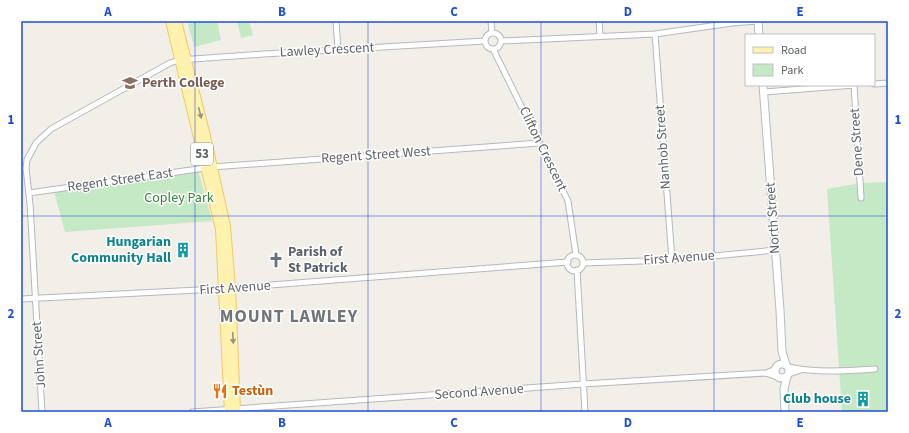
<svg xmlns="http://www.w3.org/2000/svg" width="909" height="433" font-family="'Source Sans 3',sans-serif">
  <rect width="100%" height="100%" fill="#f1efe8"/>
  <!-- green -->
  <path fill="#c5e8c5" d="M201,21h16l4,19 -27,7 -6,-23z
    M237,21h12l4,14 -12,3z
    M198,170l14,51 -147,11 -12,-44z
    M888,182v230h-46l-15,-223 33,-6z"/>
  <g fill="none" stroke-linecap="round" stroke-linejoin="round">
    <!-- minor casing -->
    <g stroke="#b5b8bc" stroke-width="7">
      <path id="minor" d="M336,21l2,28
        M491,21l1,12
        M599,21l1,14
        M485 41a8 8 0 1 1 16 0a8 8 0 1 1-16 0Z
        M655,34l17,226
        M501,41l154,-7 77,-11 26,-2
        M493,49l75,152 8,54
        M874,84l14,-1
        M854,85l7,113
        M764,92l91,-7
        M29,193l183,-26 328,-24
        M567 263a8 8 0 1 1 16 0a8 8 0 1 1-16 0Z
        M583,263l89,-3 104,-10
        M577,270l8,142
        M21,299l197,-10 350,-27
        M788,367c28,6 58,4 87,2
        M766,373l11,4
        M789,374l12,-4
        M42,412l-12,-208 -4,-36 1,-8 9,-17 15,-14 119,-66 9,-3 85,-6 221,-13
        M192,412l391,-28 183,-11 10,-4"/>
    </g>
    <!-- secondary casing -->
    <g stroke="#b6babf" stroke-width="9">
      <path id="secondary" d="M758,21l1,14
        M763,85l17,225 2,41 4,14
        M775 371a7 7 0 1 1 14 0a7 7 0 1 1-14 0Z
        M785,412l-1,-23 3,-13"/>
    </g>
    <!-- primary casing -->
    <g stroke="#f2c960" stroke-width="10">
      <path id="primary" d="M170,21l50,208 9,183
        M177,21l29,115 20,90 5,62 5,124"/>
    </g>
    <!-- minor -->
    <use href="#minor" stroke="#fff" stroke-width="5"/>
    <!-- secondary -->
    <use href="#secondary" stroke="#fff" stroke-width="7"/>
    <!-- primary -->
    <use href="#primary" stroke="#fff2af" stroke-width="8"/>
  </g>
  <!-- one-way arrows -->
  <defs><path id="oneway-solid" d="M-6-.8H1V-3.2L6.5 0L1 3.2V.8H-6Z"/></defs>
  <g fill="#979581">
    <use href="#oneway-solid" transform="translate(200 113) rotate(76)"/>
    <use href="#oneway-solid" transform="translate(233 338) rotate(87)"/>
  </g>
  <!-- grid -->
  <path fill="none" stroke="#1d4ed8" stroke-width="1" stroke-opacity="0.55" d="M195,21v391M368,21v391M541,21v391M714,21v391M21,216h867"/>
  <!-- icons -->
  <defs>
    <g id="school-bare" transform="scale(1.2)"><path d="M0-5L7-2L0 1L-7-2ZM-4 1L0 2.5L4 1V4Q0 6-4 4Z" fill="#8d6e63" stroke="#fff" stroke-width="2.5" paint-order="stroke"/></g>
    <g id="building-bare" transform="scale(1.2)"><path d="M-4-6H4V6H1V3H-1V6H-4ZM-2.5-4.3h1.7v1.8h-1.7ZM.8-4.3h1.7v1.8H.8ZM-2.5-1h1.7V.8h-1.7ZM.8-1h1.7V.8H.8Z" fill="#0f9aa8" stroke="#fff" stroke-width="2.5" paint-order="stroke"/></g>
    <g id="church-bare" transform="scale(1.2)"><path d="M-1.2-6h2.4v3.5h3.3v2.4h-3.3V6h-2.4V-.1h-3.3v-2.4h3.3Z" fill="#6b7280" stroke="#fff" stroke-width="2.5" paint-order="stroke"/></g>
    <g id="restaurant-bare" transform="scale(1.2)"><path d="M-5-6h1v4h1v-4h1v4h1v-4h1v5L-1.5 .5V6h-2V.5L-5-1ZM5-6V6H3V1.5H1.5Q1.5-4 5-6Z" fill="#e8710a" stroke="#fff" stroke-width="2.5" paint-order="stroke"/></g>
  </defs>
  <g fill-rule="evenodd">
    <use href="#school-bare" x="130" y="83"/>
    <use href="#building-bare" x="183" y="250"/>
    <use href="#church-bare" x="276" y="260"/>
    <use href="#restaurant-bare" x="220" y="391"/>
    <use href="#building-bare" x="863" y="399"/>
  </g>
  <g text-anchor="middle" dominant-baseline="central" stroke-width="3" stroke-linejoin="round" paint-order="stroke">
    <!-- shield labels -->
    <rect fill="#fff" stroke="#8f9295" stroke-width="1" x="191" y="143" width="22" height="22" rx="3"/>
    <g font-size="13" font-weight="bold" fill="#5f6368">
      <text x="202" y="154">53</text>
    </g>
    <!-- street labels -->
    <g font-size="14" fill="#5f6368" stroke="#fff">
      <text transform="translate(327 50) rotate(-3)">Lawley Crescent</text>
      <text transform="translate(857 142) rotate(-94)">Dene Street</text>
      <text transform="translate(663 147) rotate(-94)">Nanhob Street</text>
      <text transform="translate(543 149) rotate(64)">Clifton Crescent</text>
      <text transform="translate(376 155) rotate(-4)">Regent Street West</text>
      <text transform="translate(120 180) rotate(-8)">Regent Street East</text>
      <text transform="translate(773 218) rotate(-94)">North Street</text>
      <text transform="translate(679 258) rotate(-4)">First Avenue</text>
      <text transform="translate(235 288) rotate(-4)">First Avenue</text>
      <text transform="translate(39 355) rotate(-94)">John Street</text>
      <text transform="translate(479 392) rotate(-4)">Second Avenue</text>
    </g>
    <!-- education labels -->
    <g font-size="14" font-weight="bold" fill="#785e54" stroke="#fff" text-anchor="start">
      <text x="142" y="83">Perth College</text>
    </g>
    <!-- park labels -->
    <g font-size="14" fill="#348238" stroke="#fff">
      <text x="179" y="198">Copley Park</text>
    </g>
    <!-- culture labels -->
    <g font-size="14" font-weight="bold" fill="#0d838f" stroke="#fff" text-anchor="end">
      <text x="171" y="242">Hungarian<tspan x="171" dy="16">Community Hall</tspan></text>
      <text x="851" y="399">Club house</text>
    </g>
    <!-- worship labels -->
    <g font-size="14" font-weight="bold" fill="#5b616d" stroke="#fff" text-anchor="start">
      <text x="288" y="252">Parish of<tspan x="288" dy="16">St Patrick</tspan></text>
    </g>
    <!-- food labels -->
    <g font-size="14" font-weight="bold" fill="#c56008" stroke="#fff" text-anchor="start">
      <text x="232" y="391">Testùn</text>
    </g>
    <!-- district labels -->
    <g font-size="18" font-weight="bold" letter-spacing="1" fill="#70757a" stroke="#fff">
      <text x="289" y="316">MOUNT LAWLEY</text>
    </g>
  </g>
  <!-- border -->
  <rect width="909" height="433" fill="none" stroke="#ffffff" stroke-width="44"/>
  <!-- legend -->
  <rect x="745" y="34" width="130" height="52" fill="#ffffff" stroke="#bfc1c3"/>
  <rect x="753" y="47" width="20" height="6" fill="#fff2af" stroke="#bfc1c3"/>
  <text x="781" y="54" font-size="12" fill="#5f6368">Road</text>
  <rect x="753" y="64" width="20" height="12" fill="#c5e8c5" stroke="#bfc1c3"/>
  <text x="781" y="74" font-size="12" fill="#5f6368">Park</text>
  <rect x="22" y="22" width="865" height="389" fill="none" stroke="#1d4ed8" stroke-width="1.5"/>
  <g font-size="13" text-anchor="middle" font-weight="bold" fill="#1d4ed8">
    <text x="108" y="16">A</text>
    <text x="282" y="16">B</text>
    <text x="454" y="16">C</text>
    <text x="628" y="16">D</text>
    <text x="800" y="16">E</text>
    <text x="11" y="124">1</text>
    <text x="898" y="124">1</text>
    <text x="11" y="318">2</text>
    <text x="898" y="318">2</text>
    <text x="108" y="427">A</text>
    <text x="282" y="427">B</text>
    <text x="454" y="427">C</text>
    <text x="628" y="427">D</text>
    <text x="800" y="427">E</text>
  </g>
</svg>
